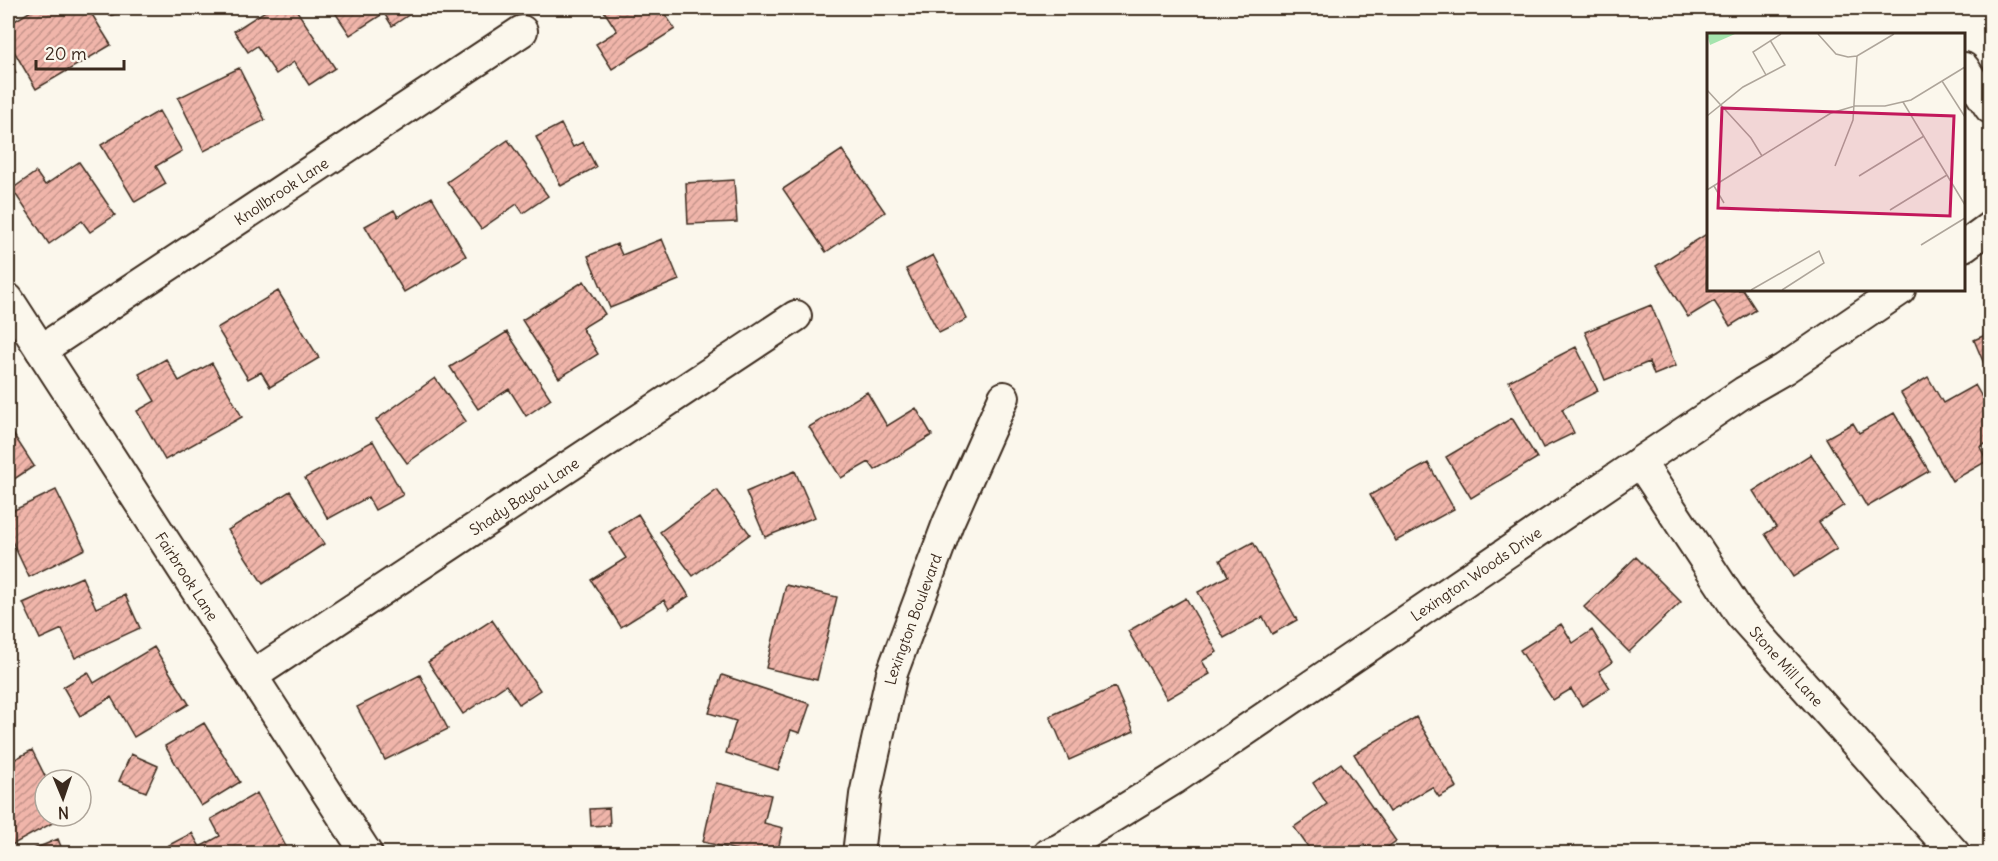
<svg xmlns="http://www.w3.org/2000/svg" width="1998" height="861" font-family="Delius,sans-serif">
  <defs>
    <pattern id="building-hatch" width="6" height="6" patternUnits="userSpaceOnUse" patternTransform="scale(1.5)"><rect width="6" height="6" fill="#f0b5aa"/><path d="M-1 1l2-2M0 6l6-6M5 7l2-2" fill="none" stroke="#c4938a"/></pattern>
  </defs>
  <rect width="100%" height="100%" fill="#fbf7ec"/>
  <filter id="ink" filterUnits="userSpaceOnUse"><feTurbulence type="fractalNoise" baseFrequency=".0167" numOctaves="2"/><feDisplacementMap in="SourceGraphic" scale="12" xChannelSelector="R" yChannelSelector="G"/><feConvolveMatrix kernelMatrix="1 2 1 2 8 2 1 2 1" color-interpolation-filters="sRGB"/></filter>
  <g filter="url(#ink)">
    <!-- building -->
    <path fill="url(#building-hatch)" stroke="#3b2a1e" stroke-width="1.5" d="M29,8h42l1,1 3,-1h13l23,37 -75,44 -28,-48v-16l23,-14z
      M106,8h24l-20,8z
      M270,8h25l40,60 -26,17 -15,-23 -18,12 -19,-28 -9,6 -14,-21z
      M332,8h87l-27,18 -8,-13 -34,22z
      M602,8h59l14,21 -63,40 -16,-25 21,-13z
      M8,56l8,17 -8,4z
      M239,68l26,52 -61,31 -26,-53z
      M159,111l23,40 -26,15 10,18 -31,18 -34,-57z
      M561,124l12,23 10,-5 13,25 -35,19 -25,-49z
      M508,140l40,56 -25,17 -6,-9 -36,25 -34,-47z
      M842,150l43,62 -59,40 -43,-63z
      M79,162l36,53 -25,17 -8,-11 -33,23 -37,-55 24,-17 9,13z
      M734,180l3,42 -49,2 -2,-41z
      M432,197l34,59 -62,36 -39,-66 29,-16 4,7z
      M1708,233v57h35l13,20 -26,16 -16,-25 -26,16 -32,-51z
      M662,239l17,41 -69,28 -22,-52 29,-12 5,11z
      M933,255l34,64 -28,14 -33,-64z
      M584,281l21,33 -23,14 16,26 -39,24 -37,-58z
      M278,291l41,67 -49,29 -9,-15 -13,7 -31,-51z
      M1651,305l25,61 -22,9 -5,-13 -44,18 -20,-48z
      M507,332l44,67 -25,17 -17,-27 -31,20 -28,-42z
      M1990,333v45l-16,-38z
      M1576,347l22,44 -36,18 12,24 -31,15 -34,-67z
      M166,359l13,22 33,-18 30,54 -77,43 -28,-49 18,-10 -16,-27z
      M1928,377l15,26 32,-18 15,26v30l-10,6 7,14 -35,20 -51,-88z
      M435,378l31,43 -59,42 -31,-43z
      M867,392l20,34 29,-18 16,27 -57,35 -6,-8 -28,16 -32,-51z
      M1894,413l35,58 -62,36 -41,-69 27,-15 6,10z
      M1512,418l25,40 -66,40 -25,-41z
      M8,426l26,40 -26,17z
      M373,441l30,54 -28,15 -7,-13 -40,22 -23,-41z
      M1811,454l33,51 -25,17 18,27 -44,28 -28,-43 11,-7 -23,-36z
      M1428,463l26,46 -58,32 -26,-46z
      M795,471l20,46 -50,20 -19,-45z
      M56,490l29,59 -56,28 -21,-44v-20z
      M717,490l33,44 -57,42 -33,-44z
      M290,491l34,53 -61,40 -35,-54z
      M638,514l51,82 -20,13 -5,-9 -43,27 -30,-47 35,-22 -17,-26z
      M1253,542l44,78 -25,14 -9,-17 -39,21 -26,-46 30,-16 -8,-16z
      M1636,557l45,45 -52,50 -45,-45z
      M82,577l14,31 29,-13 15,33 -65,30 -13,-29 -22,10 -17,-36z
      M786,585l51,12 -20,83 -51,-12z
      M1186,598l31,54 -15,9 8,13 -43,25 -39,-68z
      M492,620l48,70 -21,14 -13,-19 -43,29 -35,-52z
      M1561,624l12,19 19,-13 20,32 -13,9 11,17 -28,18 -11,-17 -18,11 -33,-50z
      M154,647l35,57 -55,33 -23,-40 -31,19 -17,-29 25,-15 6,11z
      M420,675l28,54 -63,31 -28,-53z
      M722,675l88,29 -10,29 -9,-3 -13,40 -52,-17 10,-32 -27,-8z
      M1115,687l19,44 -65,29 -19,-44z
      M1416,717l41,70 -18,10 -7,-10 -43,25 -35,-58z
      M204,723l36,59 -39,24 -36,-60z
      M32,750l15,30h-2l-1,8 1,28h14l1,3 -52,28v-84z
      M131,754l27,12 -12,26 -27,-11z
      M1341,763l55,78 -18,13h-7l-7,-10 -14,10h-37l-19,-27 33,-23 -14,-21z
      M716,783l55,12 -7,28 19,5 -6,26h-23l-51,-12z
      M257,793l33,61h-69l-2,-4 -6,4h-42l-4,-8 25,-13 8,14 20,-11 -9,-17z
      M609,808l1,17 -19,1 -1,-17z
      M58,839l6,15h-42z"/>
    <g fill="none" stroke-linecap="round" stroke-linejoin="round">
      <!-- minor casing -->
      <g stroke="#3b2a1e" stroke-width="34">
        <g id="minor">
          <path d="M1964,68l26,40"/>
          <path d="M1964,246l26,-19"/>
          <path id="s1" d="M8,299l359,555"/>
          <path id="s2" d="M41,350l481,-319"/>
          <path id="s3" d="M1640,462l101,153 214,239"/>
          <path id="s4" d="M252,676l544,-360"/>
          <path id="s5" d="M858,854l7,-59 27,-122 56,-150 56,-126"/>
          <path id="s6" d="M1048,854l12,-5 114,-70 466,-317 104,-70 40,-23 116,-79"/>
        </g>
      </g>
      <!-- minor -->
      <use href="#minor" stroke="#fbf7ec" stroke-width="30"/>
    </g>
  </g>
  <g text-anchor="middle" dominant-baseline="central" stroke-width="4.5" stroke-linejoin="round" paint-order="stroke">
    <!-- street labels -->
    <g font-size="15" fill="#3b2a1e" stroke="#fbf7ec">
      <text stroke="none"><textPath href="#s2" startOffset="288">Knollbrook Lane</textPath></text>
      <text stroke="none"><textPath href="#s4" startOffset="326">Shady Bayou Lane</textPath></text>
      <text stroke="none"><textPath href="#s6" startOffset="512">Lexington Woods Drive</textPath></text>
      <text stroke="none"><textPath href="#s1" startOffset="330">Fairbrook Lane</textPath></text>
      <text stroke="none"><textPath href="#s5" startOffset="242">Lexington Boulevard</textPath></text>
      <text stroke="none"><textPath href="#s3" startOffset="252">Stone Mill Lane</textPath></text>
    </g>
  </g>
  <!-- overview -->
  <g transform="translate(1707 33)">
    <rect width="258" height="258" fill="#fbf7ec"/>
    <path d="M0,1h28l-25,11z" fill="#a4e4ad"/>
    <path fill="none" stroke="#aea59a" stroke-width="1.5" d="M111,1l18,20 12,3 9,-1 37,-22M59,42l-13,-23 28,-18M235,48l23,36M0,57l44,48 11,18M196,69l62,103M0,83l36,-29 42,-22 -15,-25M128,133l18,-46 4,-64M152,143l65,-40M7,153l10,17M0,157l124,-77 24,-7h30l26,-6 54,-33M183,177l57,-35M214,212l44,-27M44,257l68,-39 5,12 -42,27"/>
    <path fill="#c2185b" fill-opacity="0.15" stroke="#c2185b" stroke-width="3" d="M15,75l232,8 -4,100 -232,-8z"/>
    <rect width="258" height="258" fill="none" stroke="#3b2a1e" stroke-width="3"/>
  </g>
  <!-- margin -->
  <rect width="1998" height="861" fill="none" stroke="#fbf7ec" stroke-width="30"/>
  <rect x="15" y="15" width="1968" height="831" fill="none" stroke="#3b2a1e" stroke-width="2" filter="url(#ink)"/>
  <!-- north arrow -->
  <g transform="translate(63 798) rotate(178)"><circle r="28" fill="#fbf7ec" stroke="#aea59a" stroke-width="1.5"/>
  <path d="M0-4.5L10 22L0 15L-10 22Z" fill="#3b2a1e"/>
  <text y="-9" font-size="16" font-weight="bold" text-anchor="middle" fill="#3b2a1e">N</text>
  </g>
  <!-- scale -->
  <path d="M36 60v9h88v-9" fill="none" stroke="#3b2a1e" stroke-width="3"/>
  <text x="45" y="60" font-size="18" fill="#3b2a1e" stroke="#fbf7ec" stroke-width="4.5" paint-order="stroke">20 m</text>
</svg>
